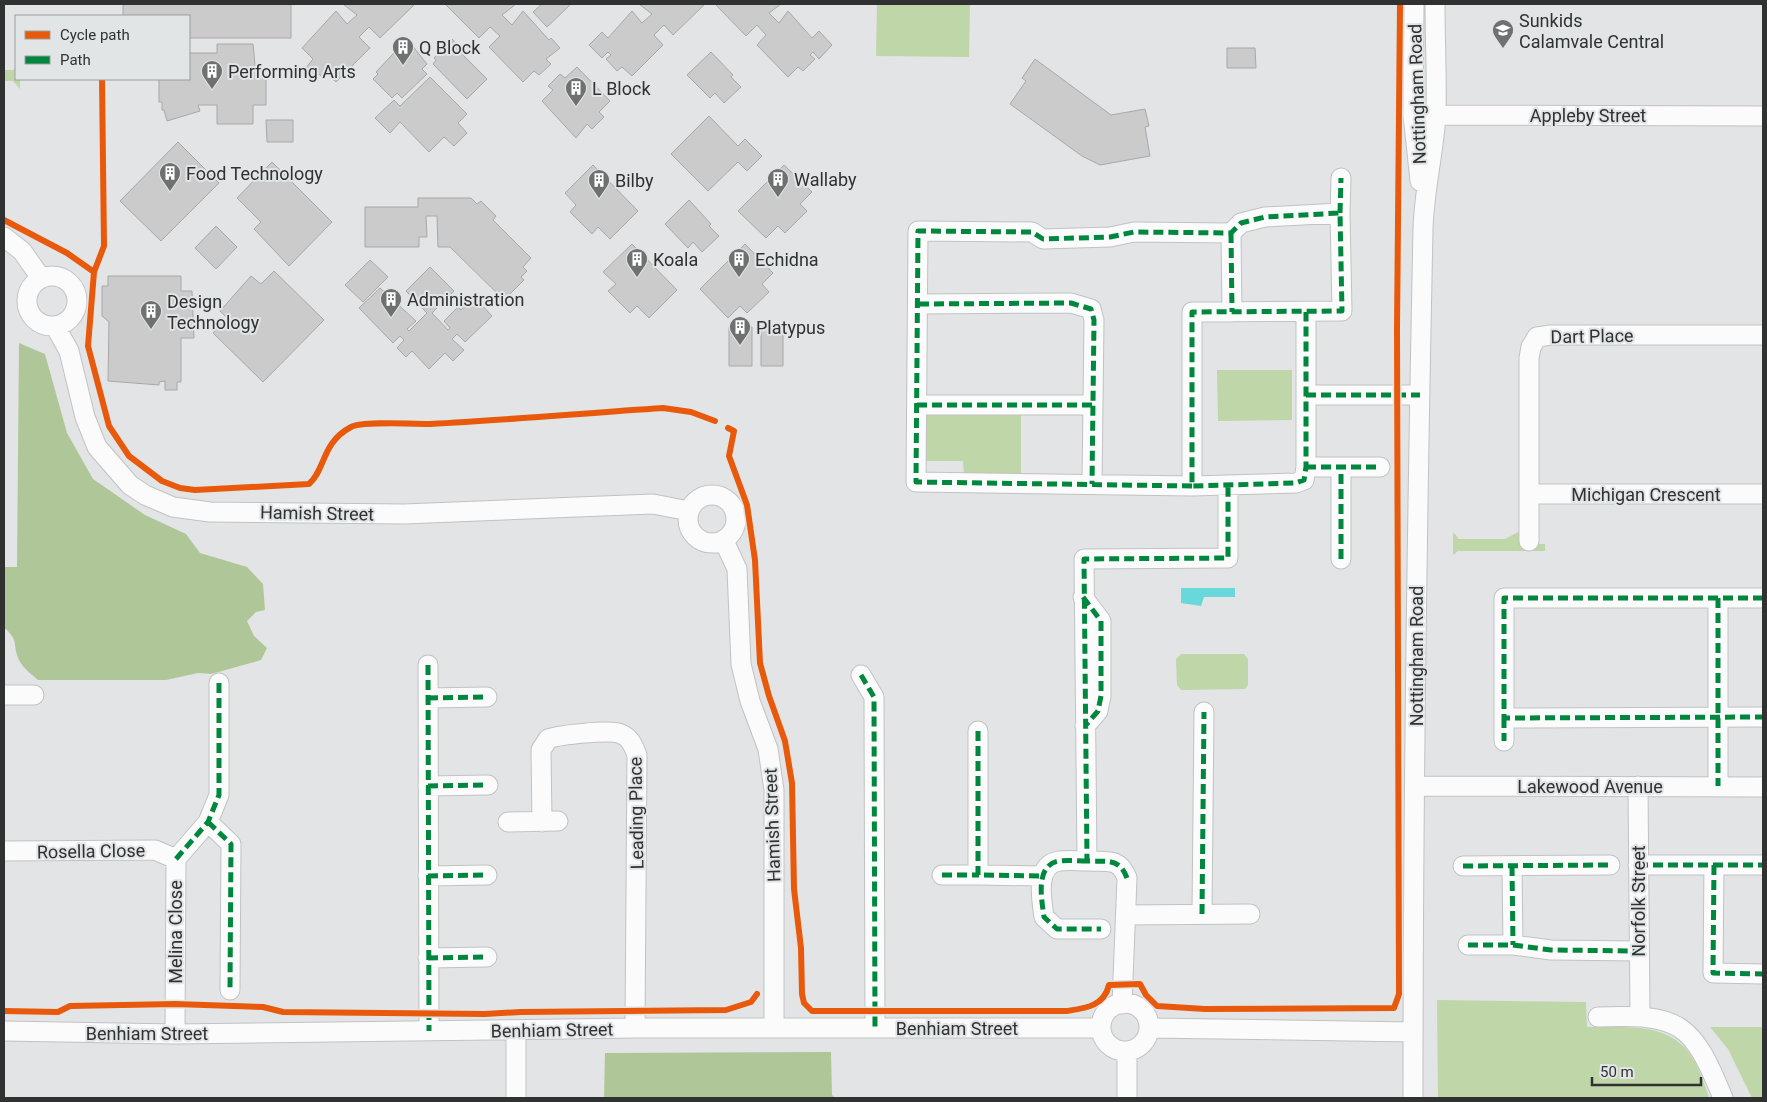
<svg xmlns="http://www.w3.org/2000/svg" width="1767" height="1102" font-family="Roboto,sans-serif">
  <rect width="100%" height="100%" fill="#e3e4e5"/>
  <!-- green -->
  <path fill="#bed6a8" d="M877,4h93l-1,53 -93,-1z
    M16,67v12h4v10l-7,-8h-9v-11h9z
    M1217,370h75v50l-74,1z
    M922,412h99v64l-57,-1 -1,-14h-41z
    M1520,531v13h25v7h-87l-5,4v-23l6,7h46z
    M1181,654h63l4,5v26l-3,4 -64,1 -4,-5 -1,-26z
    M1437,1000l149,2 1,25c41,1 85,-7 108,35 6,11 10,24 14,36h-271z
    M1710,1027h53v71h-11l-24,-49z"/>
  <!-- forest -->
  <path fill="#afc798" d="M19,343l26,11 22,79 26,46 52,36 41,19 14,19 47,14 16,17 2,26 -9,2 -9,9 7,15 13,12 -6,12 -50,14 -13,-1 -32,7h-128c-8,-7 -18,-14 -21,-25 -4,-15 1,-13 -11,-26l-2,1v-63h13z
    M831,1052l1,43 3,3h-231l1,-45z"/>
  <!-- water -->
  <path fill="#68d8da" d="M1181,588h54v9h-31l-3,9 -20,-3z"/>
  <!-- building -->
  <path fill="#cbcbcc" stroke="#a8a8a8" d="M123,4h168v34h-102v-22h-66z
    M343,4h72l-35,34 -11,-11 -10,10 11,11 -34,34 -11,-10 -4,4 -2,-2 -8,8 -9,-9 11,-14 -11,-11 34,-37 11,13 10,-9z
    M445,4h71l-14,11 10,10 11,-14 26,29 2,-2 9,10 -14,11 5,5 -12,11 -5,-4 -11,11 -34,-35 11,-11 -10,-9 -11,11z
    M542,4h29l-24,23 -14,-15z
    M639,4h66l-32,31 -9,-10 -10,10 9,10 -31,31 -10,-9 -5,4 -11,-12 5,-4 -3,-3 -6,6 -13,-13 13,-13 6,6 24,-27 10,12 10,-9z
    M715,4h66l-12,9 10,10 9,-12 24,27 7,-7 13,14 -13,14 -6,-7 -3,3 5,4 -12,12 -5,-4 -10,10 -31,-32 9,-10 -9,-10 -11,11z
    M407,39l20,25 -5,5 5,5 -25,24 -5,-5 -5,5 -19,-19 5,-5 -2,-2z
    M452,39l9,10 -2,2 28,28 -20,20 -34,-35 3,-4 -2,-2z
    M217,44h36l3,32h10v29h-13v19h-36v-19h-19l2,6 -33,10 -3,-11h-2v-8h-3v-23h30v-26h28z
    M1227,48h28l1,20h-29z
    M711,52l22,23 -2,2 10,10 -17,16 -9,-10 -5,5 -23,-23z
    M1035,59l76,56 34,-6 4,17 -4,1 5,29 -50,9 -18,-9 -72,-52 16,-23 -4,-3z
    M577,67l33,34 -11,11 5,5 -12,12 -5,-5 -11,14 -34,-37 11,-11 -5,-4 12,-12 5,4z
    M430,77l37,37 -9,9 9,10 -13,13 -10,-9 -15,15 -29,-30 -10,11 -15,-15 19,-18 6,6z
    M709,116l29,30 7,-7 17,17 -15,15 -9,-9 -30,29 -37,-37z
    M266,120h27v22h-26z
    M178,142l41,41 -58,58 -41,-40z
    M272,162l60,60 -43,44 -35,-37 7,-7 -24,-24z
    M593,165l45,46 -28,28 -12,-12 -6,7 -22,-22 6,-7 -11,-12z
    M784,165l28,27 -12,12 7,7 -22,22 -7,-7 -12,12 -28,-27z
    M418,198h53l6,6 4,-3 15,15 -3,4 38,38 -8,9 4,4 -6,6 3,3 -20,20 -54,-53h-12l-1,-31h-11l1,21h-8v10h-54v-40h53z
    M689,200l22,24 -2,2 10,10 -17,16 -9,-10 -5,6 -23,-24z
    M216,226l21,21 -21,22 -21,-21z
    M632,244l45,46 -28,28 -12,-12 -7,7 -22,-22 8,-7 -13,-12z
    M745,244l28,29 -11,11 7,8 -22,21 -7,-7 -12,12 -28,-29z
    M370,260l18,17 -25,25 -18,-17z
    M430,267l24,24 -22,22 16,17 2,-2 -6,-7 14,-14 3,3 13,-13 18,19 -27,26 -8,-8 -5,5 12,11 -11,11 -8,-8 -16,16 -17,-18 -6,6 -9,-9 7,-8 -4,-4 -7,7 -34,-35 21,-20 36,33 -9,8 2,2 18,-18 -21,-22z
    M274,271l50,49 -61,62 -50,-49 14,-15 -7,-7 31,-35 10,8z
    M108,276h73v15h11l2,47h-13v44h-4v8h-12v-9l-6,1v3l-51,-4 1,-59 -7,-6v-30h6z
    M729,327h23v39h-23z
    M761,327h22v39h-22z"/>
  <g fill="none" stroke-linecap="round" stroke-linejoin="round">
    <!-- minor casing -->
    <g stroke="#c1c2c3" stroke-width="21">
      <path id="minor" d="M1414,4l-1,111 7,66
        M1413,115l350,1
        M1340,213l1,-35
        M1231,233l1,79
        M4,237l18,14 19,27
        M27 301a25 25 0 1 1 50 0a25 25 0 1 1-50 0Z
        M919,304l152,-1 20,6 3,11 -2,164
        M55,326l14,25 16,66 12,30 33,38 15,10 28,12 37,5 194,2 249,-10 36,7
        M1306,395h114
        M917,405h176
        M1306,467h74
        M1192,486l-276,-4 2,-251 114,1 11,7 67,-2 24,-5 97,1 10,-10 24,-6 75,-4 2,98 -150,1v174l104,-3 8,-3 2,-13v-155
        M1529,494h234
        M688 519a24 24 0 1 1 48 0a24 24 0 1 1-48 0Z
        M724,541l13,28 4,95 9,37 18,48 6,41v237
        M1529,541v-183l2,-11 6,-10 14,-2h212
        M1341,559v-92
        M1083,597l18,24v75l-3,15 -13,15
        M1718,598v188
        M1763,598h-259v120l259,-1
        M428,665l1,366
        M861,675l13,22 1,331
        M4,695h30
        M428,698l59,-1
        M1504,718v23
        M978,731v144l64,1
        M428,786l60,-1
        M1416,786l347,1
        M1638,786l2,229
        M208,822l23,22 -1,146
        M508,822l50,-1
        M542,822l-1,-72 7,-11c10,-4 64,-10 73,-5 10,4 12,12 16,21l-2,273
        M4,851l151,-1 21,9
        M176,859l32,-37 11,-27v-112
        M1087,861c-9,0 -19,-1 -28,0 -25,4 -17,40 -15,56l13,12h44
        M1638,865h125
        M1714,865l-1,108 50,1
        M1463,866l147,-1
        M1512,866l1,79
        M942,875h36
        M428,876l59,-1
        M1202,914l2,-202
        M1126,915l124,-1
        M1468,945h45l38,5 87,1
        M428,958l59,-1
        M1101 1027a24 24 0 1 1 48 0a24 24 0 1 1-48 0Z
        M1122,1004l5,-126c-8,-21 -20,-16 -40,-17l-3,-302 144,-1v-73
        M1598,1017c82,-3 94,5 125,81
        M1150,1028l262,4
        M4,1031l171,3 460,-6h466
        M175,1034l1,-175
        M516,1098v-68
        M1127,1098v-46
        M1413,1098c0,-290 4,-579 10,-869 1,-39 11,-77 13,-115 1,-37 -1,-74 -1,-110"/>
    </g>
    <!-- minor -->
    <use href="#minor" stroke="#fbfbfb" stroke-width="19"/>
    <!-- quiet -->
    <path stroke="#00873e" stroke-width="5" stroke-dasharray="10 5" stroke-linecap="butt" d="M1340,213l1,-35
      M1231,233l1,79
      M919,304l152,-1 20,6 3,11 -2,164
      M1306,395h114
      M917,405h176
      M1306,467h74
      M1192,486l-276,-4 2,-251 114,1 11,7 67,-2 24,-5 97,1 10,-10 24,-6 75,-4 2,98 -150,1v174l104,-3 8,-3 2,-13v-155
      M1341,559v-92
      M1083,597l18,24v75l-3,15 -13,15
      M1718,598v188
      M1763,598h-259v120l259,-1
      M428,665l1,366
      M861,675l13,22 1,331
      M428,698l59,-1
      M1504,718v23
      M978,731v144l64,1
      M428,786l60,-1
      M208,822l23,22 -1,146
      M176,859l32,-37 11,-27v-112
      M1087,861c-9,0 -19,-1 -28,0 -25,4 -17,40 -15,56l13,12h44
      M1638,865h125
      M1714,865l-1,108 50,1
      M1463,866l147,-1
      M1512,866l1,79
      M942,875h36
      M428,876l59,-1
      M1127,878c-8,-21 -20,-16 -40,-17l-3,-302 144,-1v-73
      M1202,914l2,-202
      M1468,945h45l38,5 87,1
      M428,958l59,-1"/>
    <!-- cycleway casing -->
    <g stroke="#e2e5e6" stroke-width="9">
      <path id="cycleway" d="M102,79l2,167 -10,26 -6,74 21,80 20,30 33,25 18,7 15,2 114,-6c17,-15 12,-41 42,-57 12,-6 63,-3 79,-3 78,-4 156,-11 233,-16l28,4 24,9
        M4,220l63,33 27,19
        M728,428l6,3 -5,25 18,49 8,55 5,103 9,33 16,45 7,42 2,106 7,59 1,46 2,9 8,8h255c19,-3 37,-5 42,-26l31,-1 6,11 11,11 48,3 189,-1 5,-14 -2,-665 3,-325
        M4,1011l54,1 12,-6 105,-2 88,3 20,5 202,2 36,-2 205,-2 25,-8 6,-8"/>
    </g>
    <!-- cycleway -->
    <use href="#cycleway" stroke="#e8590c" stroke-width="6"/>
  </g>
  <!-- icons -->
  <defs>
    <g id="school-pin" transform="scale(1.125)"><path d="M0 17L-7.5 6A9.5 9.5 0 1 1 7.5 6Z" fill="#6f7070" stroke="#e2e5e6"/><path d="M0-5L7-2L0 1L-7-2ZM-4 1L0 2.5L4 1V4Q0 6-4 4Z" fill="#fff"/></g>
    <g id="building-pin" transform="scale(1.125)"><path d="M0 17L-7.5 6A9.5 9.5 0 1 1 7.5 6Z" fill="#6f7070" stroke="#e2e5e6"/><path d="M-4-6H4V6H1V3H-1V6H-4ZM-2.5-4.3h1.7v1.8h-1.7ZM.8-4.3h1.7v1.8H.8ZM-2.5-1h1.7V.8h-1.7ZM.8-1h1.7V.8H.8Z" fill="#fff"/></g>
  </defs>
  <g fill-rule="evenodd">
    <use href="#school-pin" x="1503" y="30"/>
    <use href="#building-pin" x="403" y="47"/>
    <use href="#building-pin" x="212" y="71"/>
    <use href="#building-pin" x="576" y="88"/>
    <use href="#building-pin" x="170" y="173"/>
    <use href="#building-pin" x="778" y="179"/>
    <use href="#building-pin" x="599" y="180"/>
    <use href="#building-pin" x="637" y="259"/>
    <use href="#building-pin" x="739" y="259"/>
    <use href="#building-pin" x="391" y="299"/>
    <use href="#building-pin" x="151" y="311"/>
    <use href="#building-pin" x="740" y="327"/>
  </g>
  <g text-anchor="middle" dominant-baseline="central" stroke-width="4" stroke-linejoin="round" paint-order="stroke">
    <!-- poi labels -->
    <g font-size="18" fill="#303131" stroke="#e2e5e6" text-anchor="start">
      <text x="1519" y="20">Sunkids<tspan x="1519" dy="21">Calamvale Central</tspan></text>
      <text x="419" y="47">Q Block</text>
      <text x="228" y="71">Performing Arts</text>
      <text x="592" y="88">L Block</text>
      <text x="186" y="173">Food Technology</text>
      <text x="794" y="179">Wallaby</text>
      <text x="615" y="180">Bilby</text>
      <text x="653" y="259">Koala</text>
      <text x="755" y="259">Echidna</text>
      <text x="407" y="299">Administration</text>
      <text x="167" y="301">Design<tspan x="167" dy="21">Technology</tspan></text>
      <text x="756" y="327">Platypus</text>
    </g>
    <!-- street labels -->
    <g font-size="18" fill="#303131" stroke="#e2e5e6">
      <text transform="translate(1417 94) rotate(-92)">Nottingham Road</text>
      <text x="1588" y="115">Appleby Street</text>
      <text transform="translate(1592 336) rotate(-1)">Dart Place</text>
      <text x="1646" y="494">Michigan Crescent</text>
      <text transform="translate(317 513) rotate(1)">Hamish Street</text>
      <text transform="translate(1416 656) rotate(-90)">Nottingham Road</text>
      <text x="1590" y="786">Lakewood Avenue</text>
      <text transform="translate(636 813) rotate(-91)">Leading Place</text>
      <text transform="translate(772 825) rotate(-92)">Hamish Street</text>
      <text transform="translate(91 851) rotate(-1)">Rosella Close</text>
      <text transform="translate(1638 901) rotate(-90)">Norfolk Street</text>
      <text transform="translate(175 932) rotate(-90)">Melina Close</text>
      <text x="957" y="1028">Benhiam Street</text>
      <text transform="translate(552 1030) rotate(-1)">Benhiam Street</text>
      <text x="147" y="1033">Benhiam Street</text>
    </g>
  </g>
  <!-- border -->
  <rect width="1767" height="1102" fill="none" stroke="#303131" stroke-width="10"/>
  <!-- legend -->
  <rect x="15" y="15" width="175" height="65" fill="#e2e5e6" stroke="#9b9d9e"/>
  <rect x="25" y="31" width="25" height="8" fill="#e8590c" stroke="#9b9d9e"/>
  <text x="60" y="40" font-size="15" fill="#303131">Cycle path</text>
  <rect x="25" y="56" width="25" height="8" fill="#00873e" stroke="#9b9d9e"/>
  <text x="60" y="65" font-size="15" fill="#303131">Path</text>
  <!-- scale -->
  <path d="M1592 1077v8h109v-8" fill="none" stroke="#303131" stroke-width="2.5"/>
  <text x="1600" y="1077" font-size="15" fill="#303131" stroke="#e2e5e6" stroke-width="4" paint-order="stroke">50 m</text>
</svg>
